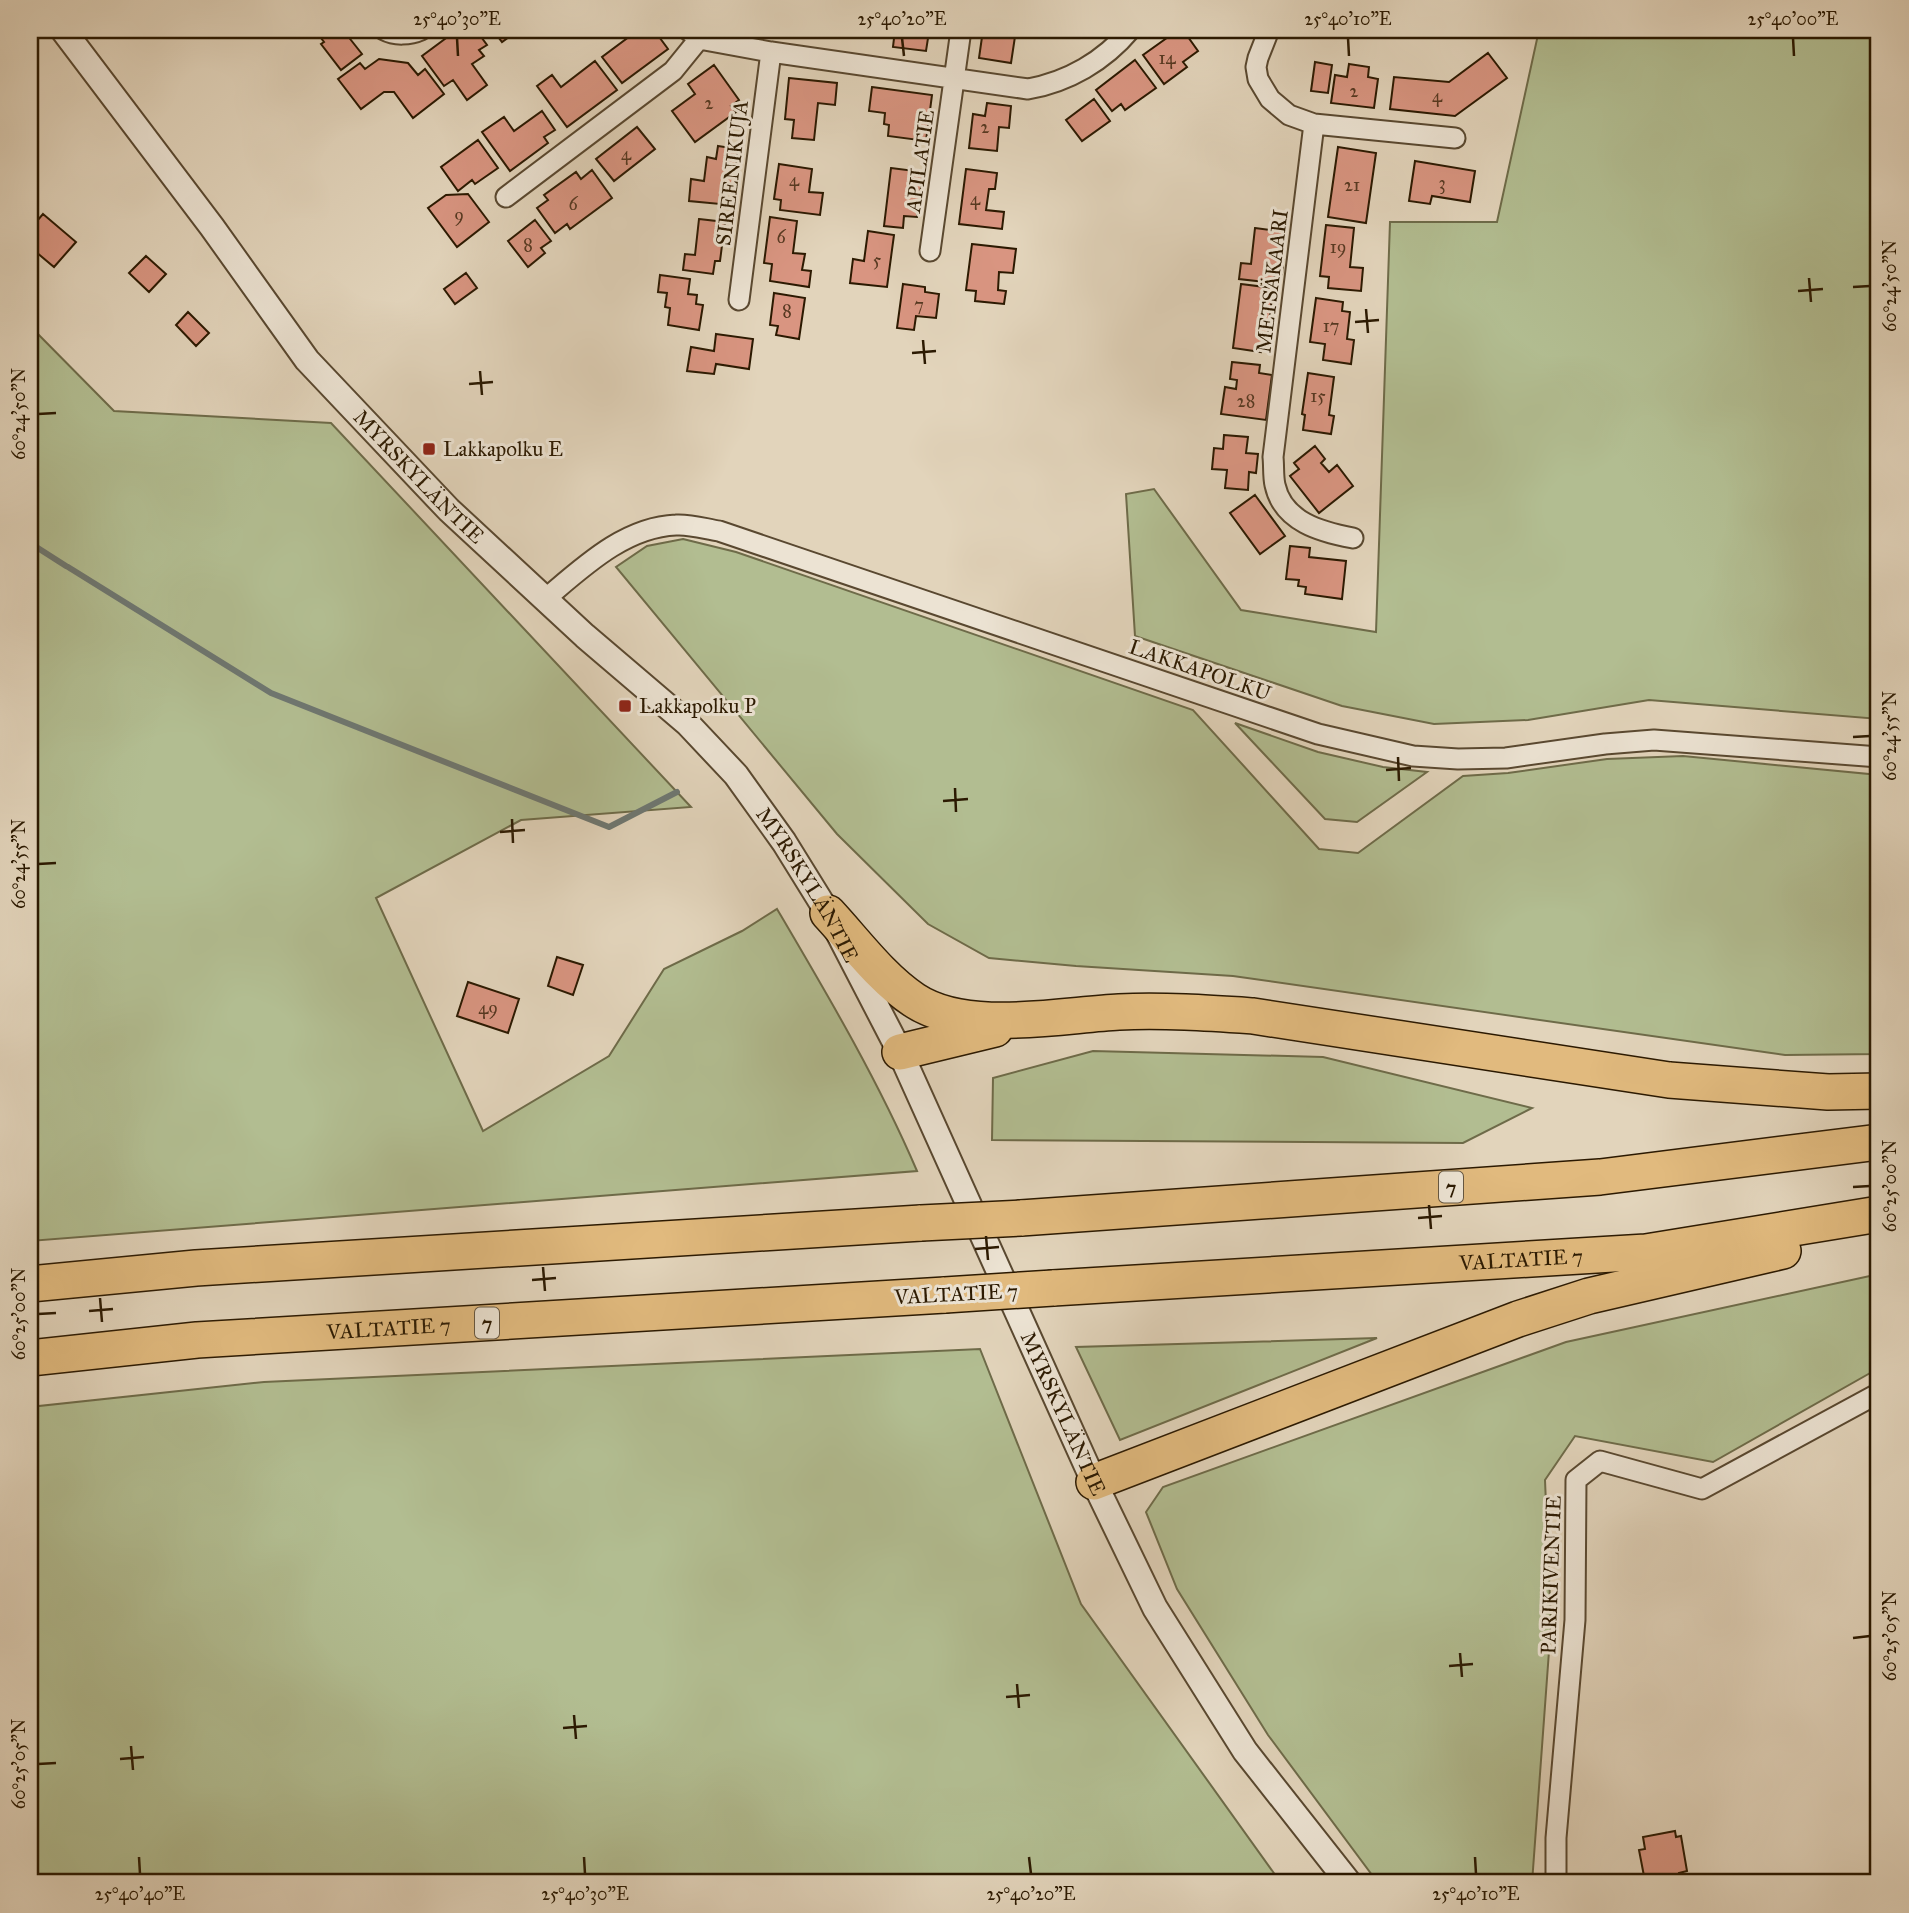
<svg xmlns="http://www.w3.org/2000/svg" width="1909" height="1913" font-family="'IM FELL Great Primer',serif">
  <rect width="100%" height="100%" fill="#e2d4bb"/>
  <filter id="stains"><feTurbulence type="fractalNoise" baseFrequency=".00286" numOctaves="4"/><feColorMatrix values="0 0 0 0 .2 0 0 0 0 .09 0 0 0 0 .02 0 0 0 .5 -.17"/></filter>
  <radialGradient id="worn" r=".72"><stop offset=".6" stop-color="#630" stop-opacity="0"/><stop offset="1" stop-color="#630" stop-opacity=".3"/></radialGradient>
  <!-- green -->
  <path fill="#b2bd91" stroke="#6e6b49" stroke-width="2" d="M1539,30h340v689l-230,-19 -121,20 -94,4 -92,-18 -207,-70 -9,-142 28,-5 87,121 135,22 14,-410h107z
    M30,326l84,85 217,12 360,384 -170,13 -145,78 107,233 126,-75 55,-87 78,-38 35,-22c50,85 101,171 140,262l-887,70z
    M683,539l53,13 457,158 126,139 39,4 105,-77 45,-3 99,-14 76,-3 196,19v279l-94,1 -552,-79 -157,-10 -87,-8 -61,-34 -91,-90 -221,-267 31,-21z
    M1235,723l83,29 65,15 44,5 -70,50 -32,-3z
    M1093,1051l230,6 209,51 -69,35 -471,-3 1,-62z
    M1879,1274v94l-166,94 -138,-26 -30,44 6,144 -19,259h-154l-110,-148 -91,-146 -31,-77 17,-25 403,-145z
    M1377,1338l-257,102 -44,-93z
    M980,1349l101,255 200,279h-1251v-476l234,-25z"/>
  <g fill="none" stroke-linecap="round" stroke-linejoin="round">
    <!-- stream -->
    <path stroke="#6e7771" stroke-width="6" d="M30,543l36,23
      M68,567l203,126 338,134 68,-35"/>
  </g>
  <!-- building -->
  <path fill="#d99581" stroke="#2b1901" stroke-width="2" d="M315,30h39l-7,5 15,19 -21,16 -20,-26 3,-2z
    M457,30h19l11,15 -8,5 5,6 -12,8 15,21 -20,15 -14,-20 -9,6 -22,-30z
    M493,30h26l-17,12z
    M625,30h29l14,19 -46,34 -20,-26 28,-21z
    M777,30h46l-1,7 -45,-5z
    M895,30h29l5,2 -3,19 -33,-4z
    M983,30h33l-5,33 -32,-5z
    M1178,30h5l15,21 -15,11 4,5 -23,17 -21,-29z
    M1488,53l19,25 -52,38 -65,-7 4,-32 55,5z
    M379,59l29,4 10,12 7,-6 19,25 -31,24 -19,-26h-10l-23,17 -23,-30 22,-16 5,6z
    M1135,60l21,28 -31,22 -4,-6 -9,7 -16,-21z
    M595,61l22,29 -50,37 -30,-41 15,-11 9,12z
    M1315,62l17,3 -4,28 -17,-2z
    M1349,64l20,3 -1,10 10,2 -4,29 -43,-5 4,-28 12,2z
    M714,65l25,35 -8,6 5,6 -41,30 -23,-31 23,-17 -7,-10z
    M789,78l48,5 -2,22 -17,-2 -4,37 -22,-2 2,-18 -9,-1z
    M872,87l60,8 -6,46 -38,-5 1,-11 -5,-1 1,-11 -16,-2z
    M1094,99l16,22 -28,20 -16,-21z
    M987,103l24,3 -2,22 -10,-1 -2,24 -28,-3 4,-34 12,2z
    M542,111l13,19 -11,7 4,6 -38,28 -28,-39 22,-15 10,14z
    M637,127l18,22 -41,32 -18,-22z
    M478,140l20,28 -23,16 -3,-4 -14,11 -17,-24z
    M718,146l20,3 -5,44 -11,-2 -2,13 -31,-3 2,-22 13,2 3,-24 9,2z
    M1338,147l38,6 -10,70 -38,-6z
    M1415,161l60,10 -5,31 -38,-6 -2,8 -21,-3z
    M779,164l33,5 -3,23 14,1 -3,22 -40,-5 1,-10 -7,-1z
    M891,168l32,4 -6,45 -13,-1 -1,12 -19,-2z
    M966,169l31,4 -2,16h-6l-3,21 18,2 -2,17 -43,-5z
    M592,170l20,28 -42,31 -3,-5 -12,9 -18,-25 11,-8 -4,-5 32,-23 5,7z
    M468,194l21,28 -32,25 -29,-39 18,-13z
    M43,214l33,28 -22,25 -18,-15 -6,7v-30z
    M770,217l27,4 -4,32 12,1 -3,16 9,1 -2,16 -39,-6 2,-17 -8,-1z
    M699,219l26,3 -5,39h-5l-2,13 -30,-4 2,-16 10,1z
    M535,220l16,21 -10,7 4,5 -17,14 -20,-26z
    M1326,225l28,3 -4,39 13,1 -2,23 -33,-3 1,-11 -9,-1z
    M1255,228l31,4 -4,42 -7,-1 -1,10 -35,-4 2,-16 10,1z
    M868,231l26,4 -7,52 -37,-4 3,-24 11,2z
    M972,244l44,5 -3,24 -14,-1 -1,18 8,1 -2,13 -29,-3 1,-10 -10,-1z
    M146,256l20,18 -17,18 -20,-19z
    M466,273l11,15 -22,16 -11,-15z
    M660,275l30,4 -2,15 9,1 -1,9 7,1 -4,25 -31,-5 2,-17 -5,-1 2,-14 -9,-1z
    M903,284l22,3v5l14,2 -3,24 -20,-2 -2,14 -17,-2z
    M1241,284l32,4 -6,53h-4l-2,11 -28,-4z
    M774,293l31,5 -6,41 -23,-4 2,-9 -8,-1z
    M1316,298l27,4 -1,9 8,1 -3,27 7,1 -3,24 -28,-4 2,-16 -15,-2z
    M188,312l21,21 -13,13 -20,-21z
    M716,334l37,5 -4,30 -33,-5 -2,10 -27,-3 4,-24 23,4z
    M1232,362l28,3 -1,8 13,2 -6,45 -45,-6 4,-27 11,2 1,-9 -7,-1z
    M1308,373l26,4 -5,38 5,1 -3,18 -28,-4 2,-15 -3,-1z
    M1224,435l24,2 -2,16 12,1 -2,19 -7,-1 -1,18 -23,-2 2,-18 -15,-1 2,-21 9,1z
    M1315,446l10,13 -4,4 8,9 8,-7 16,21 -34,27 -29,-37 9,-7 -5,-6z
    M1255,495l30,41 -25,18 -30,-41z
    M1290,546l20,2 -1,9 37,4 -4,38 -37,-5 1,-7 -8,-1 1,-6 -13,-1z
    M557,957l26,8 -10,30 -25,-9z
    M468,982l51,17 -11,34 -51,-17z
    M1675,1831l1,6 5,-1 6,35 -8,2 2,10h-29l-2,-8 -6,1 -5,-26 6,-1 -2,-12z"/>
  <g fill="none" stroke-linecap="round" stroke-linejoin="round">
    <!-- minor casing -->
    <g stroke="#594830" stroke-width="23">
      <path id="minor" d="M384,30c11,6 26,5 37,0
        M688,30l11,9 72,13 257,37c40,-7 76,-28 102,-59
        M1269,30l-11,28 -2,9 2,12 12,20 19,16 25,9 141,14
        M1314,124l-41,333c1,9 0,19 2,28 8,37 46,47 78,53
        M506,197l167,-126 26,-32
        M930,251l31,-221
        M739,300l32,-248
        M544,600c38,-32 80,-73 132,-75 14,-1 30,4 43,6l599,203 95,22 45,3 48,-1 99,-14 49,-4 225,17
        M1556,1883v-45l19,-218 1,-140 24,-19 102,28 177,-96"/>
    </g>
    <!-- tertiary casing -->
    <g stroke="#594830" stroke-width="28">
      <g id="tertiary">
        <path id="s1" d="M63,30l149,197 95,133 142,150 136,126 102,87 49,52 48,67 44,71 72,139 194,430 61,126 90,143 104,132"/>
      </g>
    </g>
    <!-- motorway casing -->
    <g stroke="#2b1901" stroke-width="38">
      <g id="motorway">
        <path d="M828,913c27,29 53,65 86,87 53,35 146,15 205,12 45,-2 89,1 134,4l416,64 159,12 51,-1"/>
        <path d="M900,1052l95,-23"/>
        <path d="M1021,1218l579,-41 279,-35"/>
        <path d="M30,1284l166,-16 725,-45"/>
        <path id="s2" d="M1053,1288l593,-36 233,-38"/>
        <path id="s3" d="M30,1358l167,-18 748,-45"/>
        <path d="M1094,1482l424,-163 71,-23 194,-45"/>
      </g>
    </g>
    <!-- minor -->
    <use href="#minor" stroke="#ece3d3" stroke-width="19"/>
    <!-- tertiary -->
    <use href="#tertiary" stroke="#ece3d3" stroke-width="24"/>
    <!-- motorway -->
    <use href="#motorway" stroke="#e1ba7e" stroke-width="35"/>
    <!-- motorway-bridge casing -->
    <g stroke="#2b1901" stroke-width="38" stroke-linecap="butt">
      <path id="motorway-bridge" d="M921,1223l100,-5
        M945,1295l108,-7"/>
    </g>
    <!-- motorway-bridge -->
    <use href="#motorway-bridge" stroke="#e1ba7e" stroke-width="35"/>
  </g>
  <!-- ticks -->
  <path fill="none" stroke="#2b1901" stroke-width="2.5" d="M457,38l1,18M902,38l2,18M1348,38l1,18M1793,38l1,18M1809,278l2,24M1853,287l17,-1M1798,291l25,-2M1366,309l2,24M1355,322l24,-2M923,340l2,24M912,353l24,-2M480,371l2,24M469,384l24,-2M38,414l18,-1M1853,737l17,-1M1398,757l1,24M1386,770l25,-2M955,788l1,24M943,801l25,-2M512,819l1,24M500,832l25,-2M38,864l18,-1M1853,1187l17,-1M1429,1205l2,24M1418,1218l24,-2M986,1236l2,24M975,1249l24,-2M543,1267l2,24M532,1280l24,-2M100,1298l2,24M89,1311l24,-2M38,1314l18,-1M1853,1638l17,-2M1460,1653l2,24M1449,1666l24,-2M1017,1684l2,24M1006,1697l24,-2M574,1715l2,24M563,1728l24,-2M131,1746l2,24M120,1759l24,-2M38,1764l18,-1M139,1857l1,17M584,1857l1,17M1029,1857l2,17M1475,1857l1,17"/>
  <!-- markers -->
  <g fill="#8f2418" stroke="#ece3d3" stroke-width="2.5">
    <rect x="422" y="442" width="14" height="14" rx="3.5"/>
    <rect x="618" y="699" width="14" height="14" rx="3.5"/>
  </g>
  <g text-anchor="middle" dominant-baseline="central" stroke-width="6" stroke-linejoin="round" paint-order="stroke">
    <!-- number labels -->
    <g font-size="18" fill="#563821">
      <text x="1167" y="58">14</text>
      <text x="1354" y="91">2</text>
      <text x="1437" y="96">4</text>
      <text x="709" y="103">2</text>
      <text x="985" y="127">2</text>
      <text x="626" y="154">4</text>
      <text x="794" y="180">4</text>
      <text x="1442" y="183">3</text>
      <text x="1352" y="185">21</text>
      <text x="975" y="199">4</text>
      <text x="573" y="204">6</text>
      <text x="459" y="215">9</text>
      <text x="781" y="237">6</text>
      <text x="528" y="245">8</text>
      <text x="1338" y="247">19</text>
      <text x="877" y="260">5</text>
      <text x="919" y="305">7</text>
      <text x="787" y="311">8</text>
      <text x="1331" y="326">17</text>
      <text x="1318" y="396">15</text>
      <text x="1246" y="401">28</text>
      <text x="488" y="1008">49</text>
    </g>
    <!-- shield labels -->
    <g fill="#ece3d3" stroke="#655640" stroke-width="2">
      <rect x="1439" y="1171.5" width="24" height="31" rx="5"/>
      <rect x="475" y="1307.5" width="24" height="31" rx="5"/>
    </g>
    <g font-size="19" font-weight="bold" fill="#2b1901">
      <text x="1451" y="1187">7</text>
      <text x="487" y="1323">7</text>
    </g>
    <!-- street labels -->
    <g font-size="21" fill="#2b1901" stroke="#ece3d3">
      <text transform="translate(920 161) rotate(-82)">APILATIE</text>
      <text transform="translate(732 173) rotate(-83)">SIREENIKUJA</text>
      <text transform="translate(1272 281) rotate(-83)">METSÄKAARI</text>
      <text stroke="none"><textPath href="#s1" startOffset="572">MYRSKYLÄNTIE</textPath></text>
      <text transform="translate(1200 670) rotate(19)">LAKKAPOLKU</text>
      <text stroke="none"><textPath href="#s1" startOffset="1139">MYRSKYLÄNTIE</textPath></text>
      <text stroke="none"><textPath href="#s2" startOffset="469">VALTATIE 7</textPath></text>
      <text transform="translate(956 1294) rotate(-3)">VALTATIE 7</text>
      <text stroke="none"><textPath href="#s3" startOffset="360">VALTATIE 7</textPath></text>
      <text stroke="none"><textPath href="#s1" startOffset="1727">MYRSKYLÄNTIE</textPath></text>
      <text transform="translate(1551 1575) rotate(-88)">PARIKIVENTIE</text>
    </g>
    <!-- poi labels -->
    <g font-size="21" fill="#2b1901" stroke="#ece3d3" text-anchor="start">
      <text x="443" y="449">Lakkapolku E</text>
      <text x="639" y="706">Lakkapolku P</text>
    </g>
  </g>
  <!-- margin -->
  <rect width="1909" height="1913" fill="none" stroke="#e2d4bb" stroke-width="77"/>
  <rect x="38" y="38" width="1832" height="1836" fill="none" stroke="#2b1901" stroke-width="2.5"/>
  <g font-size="18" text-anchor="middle" fill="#2b1901">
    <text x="457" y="25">25°40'30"E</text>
    <text x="902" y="25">25°40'20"E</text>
    <text x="1348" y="25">25°40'10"E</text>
    <text x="1793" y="25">25°40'00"E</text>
    <text transform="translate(1890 286) rotate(-90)" y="6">60°24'50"N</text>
    <text transform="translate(19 414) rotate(-90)" y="6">60°24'50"N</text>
    <text transform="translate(1890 736) rotate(-90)" y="6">60°24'55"N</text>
    <text transform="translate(19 864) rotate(-90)" y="6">60°24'55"N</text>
    <text transform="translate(1890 1186) rotate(-90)" y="6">60°25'00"N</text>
    <text transform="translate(19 1314) rotate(-90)" y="6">60°25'00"N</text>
    <text transform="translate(1890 1636) rotate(-90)" y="6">60°25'05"N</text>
    <text transform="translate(19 1764) rotate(-90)" y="6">60°25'05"N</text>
    <text x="140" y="1900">25°40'40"E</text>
    <text x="585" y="1900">25°40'30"E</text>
    <text x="1031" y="1900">25°40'20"E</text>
    <text x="1476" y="1900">25°40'10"E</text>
  </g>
  <rect width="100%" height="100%" filter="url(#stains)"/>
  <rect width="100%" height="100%" fill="url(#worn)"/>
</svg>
